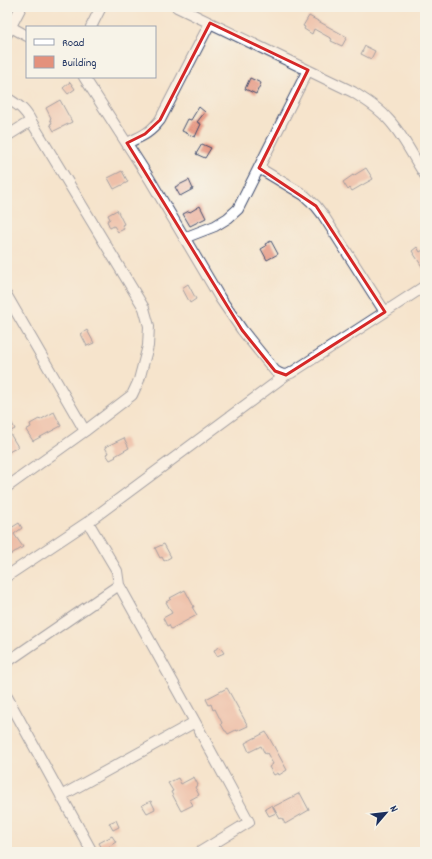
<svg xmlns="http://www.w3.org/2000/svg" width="432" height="859" font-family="Dekko,sans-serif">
  <rect width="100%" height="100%" fill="#f7f3e8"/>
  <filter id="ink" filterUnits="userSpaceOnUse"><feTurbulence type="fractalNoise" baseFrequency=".025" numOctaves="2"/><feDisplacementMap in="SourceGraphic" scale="8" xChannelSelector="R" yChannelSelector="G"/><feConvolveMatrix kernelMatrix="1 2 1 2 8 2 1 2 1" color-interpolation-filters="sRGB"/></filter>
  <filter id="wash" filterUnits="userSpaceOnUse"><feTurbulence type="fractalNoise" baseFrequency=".012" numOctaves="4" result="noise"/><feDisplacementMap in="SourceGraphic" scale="16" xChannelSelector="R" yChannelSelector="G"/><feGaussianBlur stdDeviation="0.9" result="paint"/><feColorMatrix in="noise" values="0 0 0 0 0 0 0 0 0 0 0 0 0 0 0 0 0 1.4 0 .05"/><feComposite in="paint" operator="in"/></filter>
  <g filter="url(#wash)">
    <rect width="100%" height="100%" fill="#f5e4cc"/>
    <g id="blocks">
      <!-- building -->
      <path fill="#e4917c" d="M309,16l38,21 -5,9 -11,-5 1,-2 -18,-10 -2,5 -8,-5 1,-2 -2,-1z
        M365,46l10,5 -4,8 -10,-5z
        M250,78l11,5 -5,11 -11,-5z
        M70,82l5,7 -7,5 -5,-6z
        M60,100l12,22 -18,9 -4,-7 2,-1 -2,-4 1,-1 -5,-10z
        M199,107l6,5 -8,10 4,2 -6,13 -13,-6 6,-12 3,1 3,-5z
        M202,144l9,4 -6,10 -9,-4z
        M366,168l7,11 -9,5 -12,7 -2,-3 -2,2 -5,-8 10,-7v1z
        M122,171l6,11 -14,7 -6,-11z
        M189,180l4,9 -13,7 -5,-9z
        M200,206l6,12 -16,8 -7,-12 6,-3 1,1z
        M117,210l7,14 -2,1 2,4 -6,3 -4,-6 -4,2 -3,-7 3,-2 -2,-4z
        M271,241l7,13 -11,6 -6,-11 5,-3 -1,-2z
        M417,247l3,5 5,-3v22l-13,-20z
        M188,284l8,15 -6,4 -8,-15z
        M87,330l7,13 -7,3 -6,-12z
        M54,412l7,14 -28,15 -7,-11 5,-3 -1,-3 9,-5 1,1z
        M7,414l8,15 -6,3 9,15 -11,6z
        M124,438l5,10 -14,8 1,1 -6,3 -4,-6 2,-1 -3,-6z
        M7,523l4,5 8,-5 3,5 -8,6 9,13 -6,4h-1l-9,6z
        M164,544l7,13 -7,4 -2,-4 -2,1 -5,-10z
        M185,590l9,17h-2l5,8 -26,14 -2,-4 -2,1 -4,-8 9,-5 -6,-11 5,-3 -1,-1z
        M220,647l4,6 -7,3 -3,-6z
        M227,688l21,38 -11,5 -1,-1 -8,4 -2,-3h-1l-4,-7 1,-1 -7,-14 -2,1 -2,-6 -2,1 -3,-6z
        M266,732l21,38 -8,5 -1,-2 -4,2 -5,-8 4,-3 -6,-11 -2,1 -4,-8 -12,6 -4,-9z
        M194,777l4,8 -3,2 4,8 -9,5 3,5 -12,6 -10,-19 2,-1 -5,-8 10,-5 3,6z
        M300,793l9,17 -24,14 -3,-6 -2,1 -7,-12z
        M151,801l4,8 -8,4 -5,-8z
        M272,805l4,8 -7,3 -4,-7z
        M116,820l3,7 -6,3 -4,-7z
        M112,836l4,6 -13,8 -4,-7z"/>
    </g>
  </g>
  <g filter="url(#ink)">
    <use href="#blocks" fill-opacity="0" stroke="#3c4a6e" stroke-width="1"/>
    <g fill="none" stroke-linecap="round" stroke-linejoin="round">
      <!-- minor casing -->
      <g stroke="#3c4a6e" stroke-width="12">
        <path id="minor" d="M177,7l176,85c12,8 25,15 34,26 16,16 25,38 38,57
          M11,27l16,9
          M91,27l10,-20
          M7,34l14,-27
          M84,77l65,101 71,120 22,32 33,41c6,4 10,5 16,2l134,-87
          M7,98c12,8 17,10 24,23l-24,15
          M127,143c15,-7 22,-9 33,-23l50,-97
          M259,168l45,27 12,11 7,9 62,97
          M184,238l31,-12 13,-8 10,-9 70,-139
          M7,296l78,135
          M7,487l78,-56 47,-36 7,-15 9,-34 1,-20 -5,-18 -113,-187
          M7,576l81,-54 198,-147
          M119,585l76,137 54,100 -49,30
          M7,662l112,-77 -2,-14 -29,-49
          M7,697l85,155
          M61,796l134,-74"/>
      </g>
      <!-- minor -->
      <use href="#minor" stroke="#fff" stroke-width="10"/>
    </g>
  </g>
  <!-- marked area -->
  <path d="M0 0H432V859H0ZM210,23l98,47 -49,98 57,38 69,106 -99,63 -11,-4 -33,-41 -115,-187 18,-9 15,-14z" fill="#f5e4cc" fill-opacity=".55" fill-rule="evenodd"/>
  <path fill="none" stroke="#d62828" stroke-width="3" stroke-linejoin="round" d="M210,23l98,47 -49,98 57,38 69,106 -99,63 -11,-4 -33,-41 -115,-187 18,-9 15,-14z"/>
  <!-- margin -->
  <rect width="432" height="859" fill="none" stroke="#f7f3e8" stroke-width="24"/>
  <!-- legend -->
  <rect x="26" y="26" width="130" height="52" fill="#f7f3e8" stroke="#9fa5b1"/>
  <rect x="34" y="39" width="20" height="6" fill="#ffffff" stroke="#9fa5b1"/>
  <text x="62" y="46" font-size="12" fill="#1b2f5e">Road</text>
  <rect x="34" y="56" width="20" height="12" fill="#e4917c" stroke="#9fa5b1"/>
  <text x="62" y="66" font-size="12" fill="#1b2f5e">Building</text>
  <!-- north arrow -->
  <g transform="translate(386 813) rotate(62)" stroke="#f7f3e8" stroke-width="3" paint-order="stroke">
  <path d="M0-3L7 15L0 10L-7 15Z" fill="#1b2f5e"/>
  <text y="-6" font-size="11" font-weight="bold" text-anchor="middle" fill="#1b2f5e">N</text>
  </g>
</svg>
